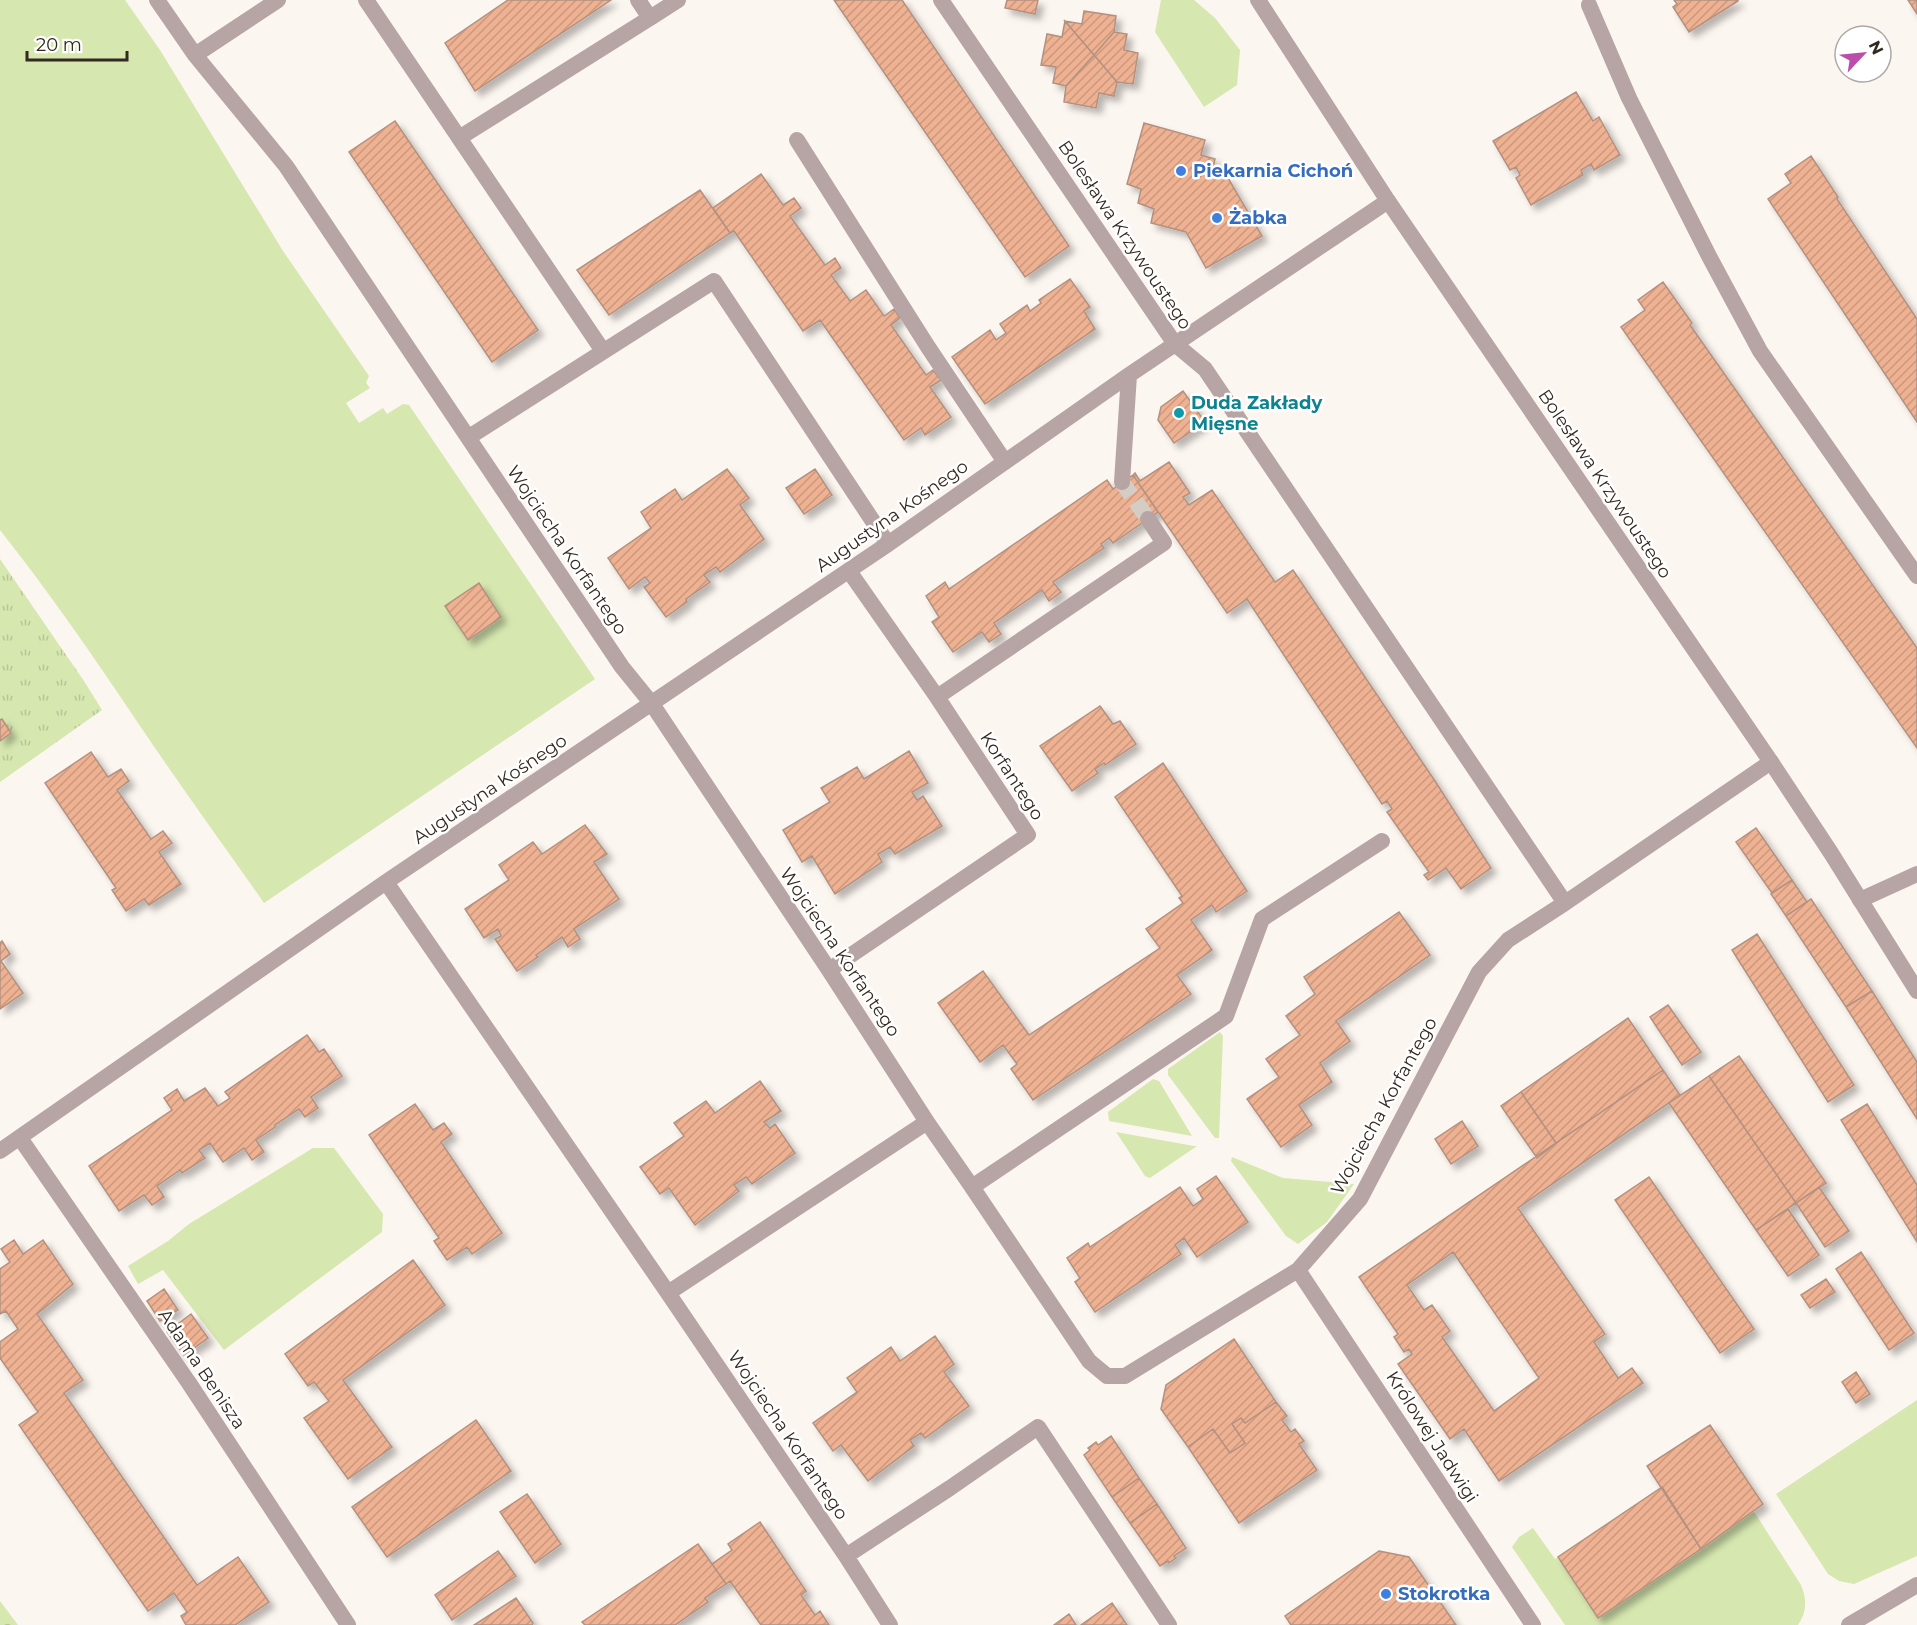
<svg xmlns="http://www.w3.org/2000/svg" width="1917" height="1625" font-family="Montserrat,sans-serif">
  <defs>
    <pattern id="forest-crowns" width="20" height="18" patternUnits="userSpaceOnUse" patternTransform="scale(1.5)"><rect width="20" height="18" fill="#d6e7b0"/><path d="M2 6a3 3 0 1 1 6 0M12 15a3 3 0 1 1 6 0" fill="none" stroke="#b8c697"/></pattern>
    <pattern id="park-tufts" width="24" height="20" patternUnits="userSpaceOnUse" patternTransform="scale(1.5)"><rect width="24" height="20" fill="#d6e7b0"/><path d="M3 7l-1-3M5 7V3M7 7l1-3M15 17l-1-3M17 17v-4M19 17l1-3" fill="none" stroke="#b8c697"/></pattern>
    <pattern id="building-hatch" width="6" height="6" patternUnits="userSpaceOnUse" patternTransform="scale(1.5)"><rect width="6" height="6" fill="#eeb192"/><path d="M-1 1l2-2M0 6l6-6M5 7l2-2" fill="none" stroke="#cd987d"/></pattern>
    <filter id="shadow"><feDropShadow dx="5.5" dy="5.5" stdDeviation="3" flood-color="#0004"/></filter>
  </defs>
  <rect width="100%" height="100%" fill="#fcf6f0"/>
  <!-- green -->
  <path fill="#d6e7b0" d="M0,0h125l35,50 123,201 86,125 -3,7 4,5 -24,15 13,20 24,-15 4,6 16,-10 6,1 186,274 -331,224c-42,-60 -85,-119 -126,-180 -44,-66 -89,-131 -138,-193z
    M1161,0h33l21,18 25,32 -3,35 -33,22 -49,-75z
    M1220,1032l3,4 -4,102h-4l-47,-63v-6z
    M1153,1079l6,2 33,55 -83,-15 -1,-9z
    M1116,1132l78,14h3l-47,32 -5,-2z
    M313,1148h21l49,66 -1,18 -158,118 -61,-80 -25,14 -10,-18 40,-25 21,-17z
    M1232,1157l51,21 71,6 -27,38 -29,22 -12,-8 -55,-75z
    M1917,1400v156l-63,28 -15,-3 -11,-7 -52,-80z
    M1753,1510l48,75c6,14 6,27 -3,40h-233l-53,-78 7,-10 14,-9 22,31 3,-2 40,61z"/>
  <!-- forest -->
  <path fill="url(#forest-crowns)" d="M0,1601l18,24h-18z"/>
  <!-- park -->
  <path fill="url(#park-tufts)" d="M0,559l84,122 18,29 -102,72z"/>
  <!-- building -->
  <path fill="url(#building-hatch)" stroke="#b39180" stroke-width="1.5" fill-rule="evenodd" filter="url(#shadow)" d="M508,0h103l-136,91 -30,-48z
    M834,0h68l167,246 -44,31z
    M1007,0h31l-3,14 -30,-6z
    M1674,0h64v1l-49,31 -16,-25 4,-3z
    M1908,0h9v14z
    M1084,11l32,5 -2,16 -20,23 -29,-34 17,3z
    M1065,21l29,34 -28,31 -13,-3 3,-16 -15,-2 6,-31 15,3z
    M1114,32l13,2 -3,16 14,3 -5,31 -16,-2 -23,-27z
    M1094,55l23,27 -3,14 -15,-3 -3,15 -32,-6 2,-16z
    M1576,92l17,29 6,-4 21,38 -26,15 -3,-6 -10,6 2,5 -52,30 -15,-27 4,-3 -4,-8 -6,3 -17,-29z
    M395,121l143,209 -46,32 -143,-210z
    M1144,123l61,17 -4,15 14,4 -3,14 16,5 34,58 -56,32 -20,-36 -35,-9 3,-14 -16,-6 3,-14 -14,-5z
    M1811,156l27,41 -1,2 80,120v103l-149,-223 23,-16 -6,-9z
    M761,174l22,31 11,-7 7,10 -11,8 35,49 10,-7 6,10 -10,7 19,26 16,-11 18,26 10,-7 6,9 -9,7 35,50 7,-5 8,10 -11,7 21,30 -26,18 -4,-7 -17,12 -84,-120 -17,11 -69,-100 -4,2 -17,-25z
    M700,190l30,43 -121,82 -32,-45z
    M1070,279l20,28 -6,4 11,18 -110,75 -33,-47 38,-27 6,10 10,-7 -6,-9 27,-19 3,6 11,-8 -2,-3z
    M1663,282l29,41 -2,2 227,323v100l-296,-421 24,-17 -7,-10z
    M1183,391l22,31 -31,21 -16,-23 3,-13z
    M1169,462l21,31 -7,4 6,8 23,-15 63,92 18,-12 142,211 56,87 -30,21 -15,-21 -18,12 -4,-5 5,-3 -42,-60 5,-3 -5,-8 -5,3 -135,-205 -20,14 -94,-138 2,-2 5,8z
    M727,469l22,29 -9,7 24,34 -44,33 -4,-5 -12,8 6,7 -24,17 1,3 -21,15 -22,-30 6,-4 -5,-6 -16,12 -21,-31 43,-30 -10,-16 34,-23 7,11z
    M815,469l17,26 -28,19 -18,-26z
    M1133,475l25,37 -45,31 -4,-5 -8,6 3,4 -51,34 8,10 -12,9 -7,-11 -48,33 7,11 -12,8 -7,-10 -29,20 -21,-30 7,-5 -13,-21 19,-14 4,7 158,-109 6,9z
    M479,583l22,34 -33,23 -23,-34z
    M1100,706l13,18 7,-3 16,23 -31,21 -1,-2 -9,6 3,4 -26,18 -32,-45z
    M2,719l9,14 -11,8v-21z
    M909,751l19,32 -16,9 5,8 6,-4 19,30 -47,28 -5,-7 -12,7 4,8 -47,32 -23,-38 -10,6 -19,-32 47,-28 -9,-14 36,-21 7,12z
    M91,752l17,25 13,-8 8,12 -12,9 34,49 12,-8 9,12 -13,9 22,32 -32,21 -5,-6 -18,12 -14,-21 4,-2 -71,-105z
    M1163,763l84,128 -31,21 -4,-7 -21,15 21,30 -35,25 14,19 -158,106 -22,-31 6,-5 -14,-19 -23,17 -42,-59 45,-32 46,64 131,-87 -14,-19 37,-26 -4,-5 3,-2 -67,-99z
    M585,825l22,29 -13,8 25,37 -45,30 6,10 -12,8 -6,-10 -26,18 2,2 -21,14 -22,-32 6,-3 -3,-7 -14,9 -19,-29 44,-29 -10,-15 34,-23 9,12z
    M1756,828l36,52 -20,13 -36,-51z
    M1792,880l15,22 -21,14 -15,-22z
    M1811,899l61,92 -26,16 -60,-91z
    M1399,912l31,43 -94,66 14,20 -30,22 12,19 -33,23 13,20 -31,22 -34,-48 32,-22 -13,-18 34,-24 -14,-19 29,-22 -11,-17z
    M1757,934l97,151 -26,17 -96,-152z
    M2,941l8,13 -9,7 22,32 -23,16v-66z
    M1872,991l45,71v57l-71,-112z
    M1668,1005l33,47 -19,13 -32,-48z
    M1628,1018l35,52 -107,73 -35,-51z
    M307,1035l12,17 5,-3 18,27 -31,21 7,11 -13,9 -6,-8 -24,16v2l-19,13 8,12 -12,8 -8,-12 -21,14 -13,-19 -11,7 6,8 -23,15 -2,-3 -23,16 7,11 -12,8 -8,-10 -25,16 -30,-45 83,-56 -8,-12 13,-9 7,12 21,-13 13,18 12,-8 -5,-6z
    M1739,1056l87,127 -30,20 -87,-127z
    M1663,1070l17,25 -162,113 87,126 -11,8 24,36 14,-10 11,15 -144,98 -35,-52 -14,10 -52,-75 14,-10 -3,-5 -5,3 -10,-15 4,-3 -39,-57zM1453,1252l86,126 -45,33 -52,-74 8,-6 -18,-26 -8,5 -17,-25z
    M1709,1076l87,127 -40,27 -87,-127z
    M760,1081l21,30 -17,11 6,6 5,-4 20,29 -43,31 -6,-7 -12,8 5,6 -44,34 -26,-37 -9,6 -20,-27 44,-31 -10,-13 32,-22 9,12z
    M1521,1092l35,51 -19,15 -36,-52z
    M415,1104l18,26 11,-7 8,11 -11,8 61,91 -30,21 -5,-7 -20,13 -13,-19 5,-3 -70,-103z
    M1867,1104l50,81v57l-76,-122z
    M1462,1121l16,25 -27,18 -16,-25z
    M1216,1176l32,46 -51,35 -13,-19 -9,7 6,9 -86,58 -20,-30 5,-4 -13,-20 21,-15 2,4 90,-60 13,19 10,-7 -6,-10z
    M1649,1177l105,152 -34,24 -105,-153z
    M1819,1187l30,44 -24,16 -29,-44z
    M1788,1209l31,46 -31,21 -32,-46z
    M14,1240l9,14 20,-14 30,44 -36,30 46,66 -19,13 133,192 41,-28 31,45 -34,23h-49l-5,-9 6,-4 -13,-19 -26,18 -129,-186 19,-13 -38,-54v-16l18,-13 -12,-18 -6,3v-45l10,-7 -9,-13z
    M1861,1252l53,81 -25,17 -53,-81z
    M413,1260l32,45 -102,75 49,67 -44,32 -44,-61 25,-17 -15,-19 -6,4 -23,-32z
    M1826,1279l9,13 -25,16 -9,-13z
    M164,1289l14,21 -18,11 -13,-20z
    M191,1314l17,24 -24,17 -17,-23z
    M935,1336l19,28 -10,8 25,34 -44,32 -4,-5 -11,7 4,6 -46,35 -27,-36 -8,6 -20,-28 44,-31 -10,-14 44,-31 9,14z
    M1234,1339l42,63 -31,21 -4,-5 -9,6 13,19 -15,10 -17,-24 -25,18 -27,-38 5,-24z
    M1856,1372l14,22 -14,9 -14,-21z
    M1276,1402l11,14 -5,4 9,12 4,-3 9,12 -5,3 18,26 -78,53 -51,-76 25,-18 17,24 15,-10 -13,-19 9,-6 4,5z
    M476,1420l35,51 -124,86 -35,-50z
    M1710,1425l53,79 -62,45 -54,-83z
    M1111,1436l28,42 -27,19 -28,-42 6,-5 -2,-2 8,-6 2,3z
    M1139,1478l18,26 -27,19 -18,-26z
    M1662,1487l39,62 -103,69 -40,-61z
    M527,1494l34,50 -26,19 -35,-51z
    M1157,1504l29,44 -12,8 2,2 -7,5 -1,-2 -8,5 -30,-43z
    M760,1522l46,69 -5,4 14,20 5,-4 9,14h-68l-31,-44 -4,3 -14,-20 20,-14 -4,-6z
    M698,1544l28,40 -21,14 3,4 -33,23h-90l-3,-3z
    M498,1551l18,25 -64,44 -17,-25z
    M1379,1551l30,6 47,68h-165l-6,-9z
    M516,1598l17,25 -1,2h-58z
    M1112,1603l15,22h-46z
    M1069,1614l7,11h-22z"/>
  <g fill="none" stroke-linecap="round" stroke-linejoin="round">
    <!-- minor-tunnel -->
    <path stroke="#d4cdc6" stroke-width="16" stroke-dasharray="16 8" stroke-linecap="butt" d="M1122,482l26,37"/>
    <!-- minor -->
    <path stroke="#b7a4a5" stroke-width="16" d="M157,0l38,55 91,111 336,501 30,37 177,266 98,152 45,65 254,-171 36,-97 120,-78
      M366,0l237,351
      M941,0l234,344 30,25 360,534
      M1589,5l40,93 81,160 50,93 157,225
      M650,18l28,-18
      M195,55l83,-55
      M459,138l191,-120 -12,-18
      M797,140l131,207 77,115
      M469,437l245,-156 174,263
      M1122,482l7,-107
      M937,697l227,-154 -16,-24
      M386,882l282,411 178,263 44,69
      M1860,900l57,-26
      M829,970l199,-135 -91,-138 -88,-126
      M20,1138l169,245 159,242
      M0,1151l386,-269 502,-338 241,-169 259,-174
      M972,1187l117,174 18,15h18l173,-106 62,-71 119,-227 29,-32 57,-37 206,-141
      M1298,1270l235,355
      M668,1293l259,-171
      M846,1556l104,-68 88,-61 131,198
      M1849,1625l68,-40"/>
    <!-- tertiary -->
    <path stroke="#b7a4a5" stroke-width="16" d="M1258,0l130,201 383,561 60,91 86,138"/>
  </g>
  <!-- markers -->
  <g fill="#3f7fe0" stroke="#fff" stroke-width="2">
    <circle cx="1181" cy="171" r="6"/>
    <circle cx="1217" cy="218" r="6"/>
    <circle cx="1386" cy="1594" r="6"/>
  </g>
  <circle fill="#0f9aa8" stroke="#fff" stroke-width="2" cx="1179" cy="413" r="6"/>
  <g text-anchor="middle" dominant-baseline="central" stroke-width="5" stroke-linejoin="round" paint-order="stroke">
    <!-- shop labels -->
    <g font-size="18" font-weight="bold" fill="#366cbe" stroke="#fff" text-anchor="start">
      <text x="1193" y="171">Piekarnia Cichoń</text>
      <text x="1229" y="218">Żabka</text>
      <text x="1398" y="1594">Stokrotka</text>
    </g>
    <!-- street labels -->
    <g font-size="18" fill="#33291e" stroke="#fff">
      <text transform="translate(1125 235) rotate(56)">Bolesława Krzywoustego</text>
      <text transform="translate(1605 484) rotate(56)">Bolesława Krzywoustego</text>
      <text transform="translate(892 516) rotate(-35)">Augustyna Kośnego</text>
      <text transform="translate(567 550) rotate(56)">Wojciecha Korfantego</text>
      <text transform="translate(1012 776) rotate(57)">Korfantego</text>
      <text transform="translate(490 789) rotate(-34)">Augustyna Kośnego</text>
      <text transform="translate(840 952) rotate(56)">Wojciecha Korfantego</text>
      <text transform="translate(1384 1106) rotate(-61)">Wojciecha Korfantego</text>
      <text transform="translate(202 1369) rotate(56)">Adama Benisza</text>
      <text transform="translate(788 1435) rotate(56)">Wojciecha Korfantego</text>
      <text transform="translate(1432 1437) rotate(57)">Królowej Jadwigi</text>
    </g>
    <!-- culture labels -->
    <g font-size="18" font-weight="bold" fill="#0d838f" stroke="#fff" text-anchor="start">
      <text x="1191" y="403">Duda Zakłady<tspan x="1191" dy="21">Mięsne</tspan></text>
    </g>
  </g>
  <!-- north arrow -->
  <g transform="translate(1863 54) rotate(64)"><circle r="28" fill="#ffffff" stroke="#ada9a5" stroke-width="1.5"/>
  <path d="M0-4.5L10 22L0 15L-10 22Z" fill="#bd4daa"/>
  <text y="-9" font-size="16" font-weight="bold" text-anchor="middle" fill="#33291e">N</text>
  </g>
  <!-- scale -->
  <path d="M27 51v9h100v-9" fill="none" stroke="#33291e" stroke-width="3"/>
  <text x="36" y="51" font-size="18" fill="#33291e" stroke="#ffffff" stroke-width="4.5" paint-order="stroke">20 m</text>
</svg>
